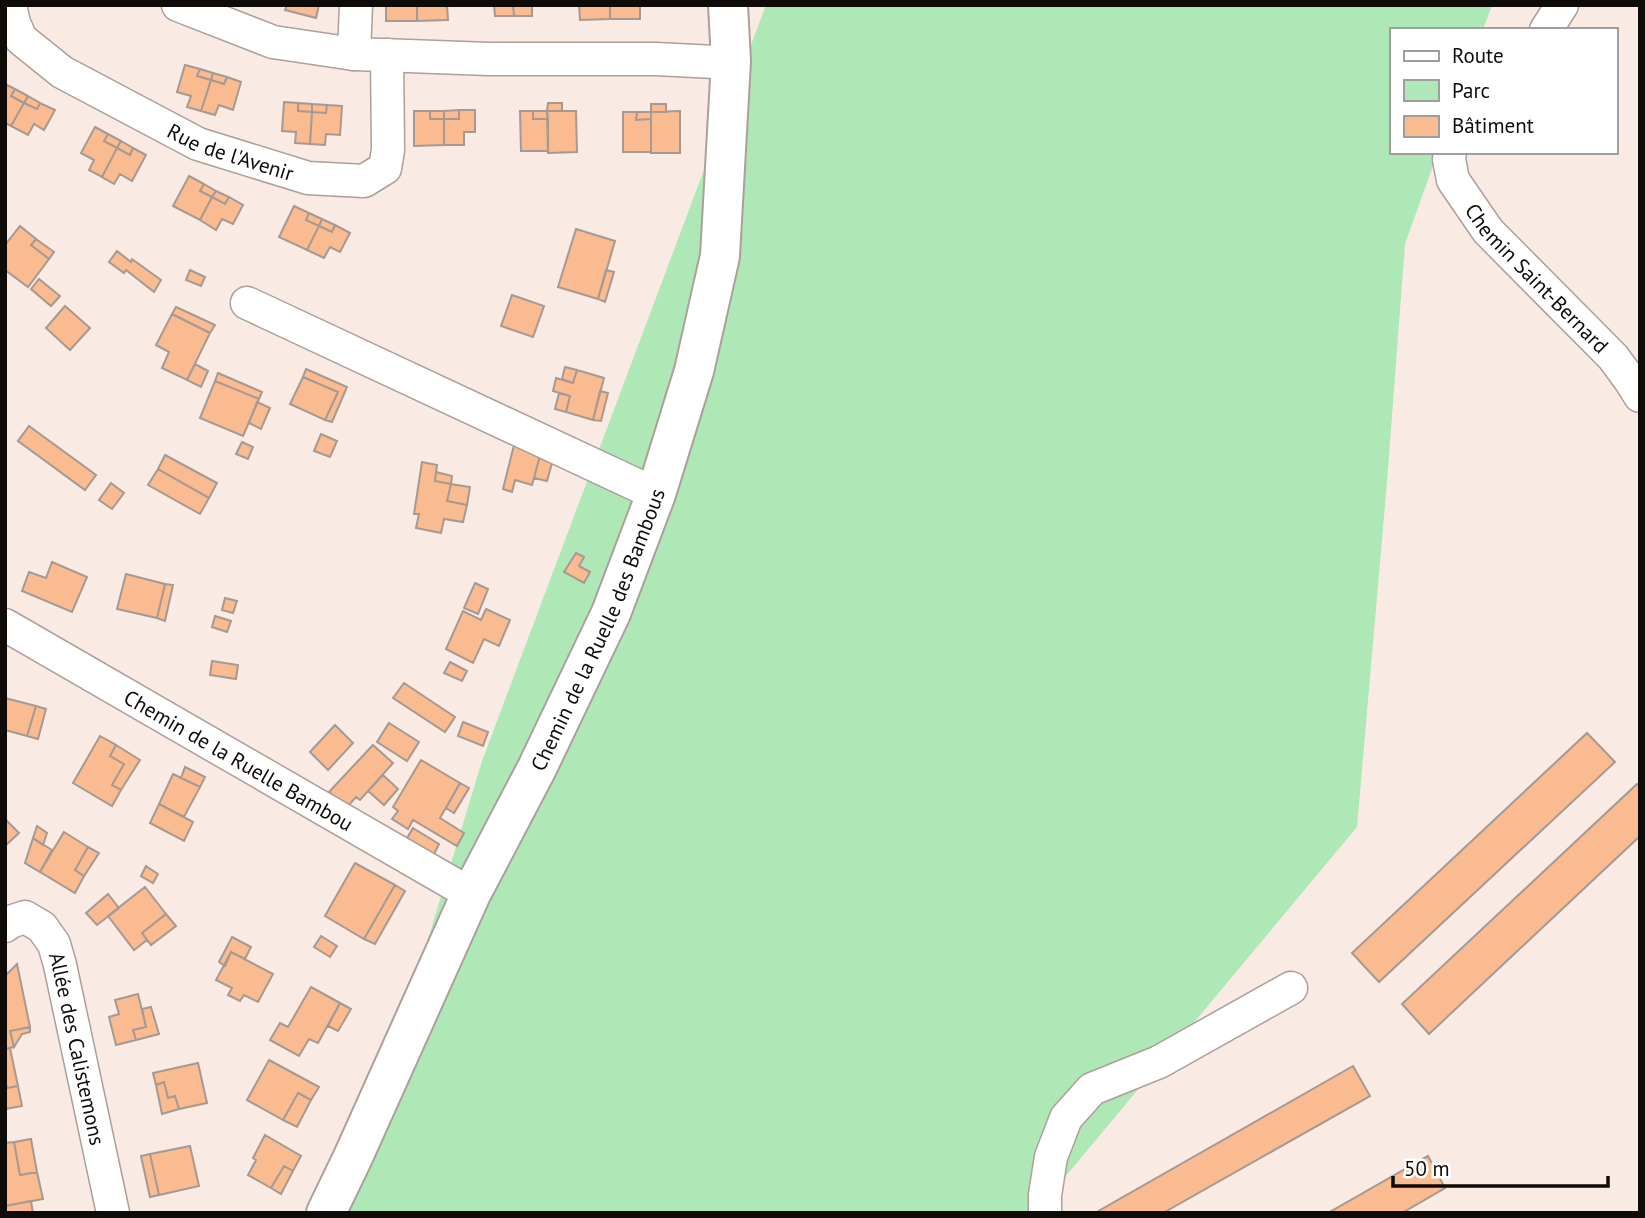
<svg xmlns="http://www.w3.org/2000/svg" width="1645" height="1218" font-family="'PT Sans',sans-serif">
  <rect width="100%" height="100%" fill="#f9eae3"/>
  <!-- green -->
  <path fill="#afe8b7" d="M766,5h726l-9,25h-92v122h47l-33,92 -18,238 -30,345 -322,386h-690l137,-452z"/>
  <!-- building -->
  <path fill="#fabb90" stroke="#a59991" stroke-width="2" d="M287,5h32l-3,13 -31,-8z
    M386,5h31v16h-31z
    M417,5h30l1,15 -31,1z
    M494,5h19l1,11h-19z
    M513,5h19v11h-18z
    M579,5h31v14l-30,1z
    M610,5h30v14h-30z
    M185,65l15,4 -3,7 14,4 -10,31 -14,-4 4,-11 -14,-4z
    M200,69l13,4 -2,7 -14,-4z
    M213,73l14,4 -3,7 -13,-4z
    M227,77l14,5 -8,28 -14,-5 -4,10 -14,-4 10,-31 13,4z
    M5,84l10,5 -4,7 13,7 -13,23 -6,-3z
    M15,89l13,7 -4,7 -13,-7z
    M28,96l12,7 -3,6 -13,-6z
    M284,102l14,1v8l14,1 -2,32 -15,-1 1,-11 -14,-1z
    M24,103l13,6 3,-6 15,7 -11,20 -10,-6 -6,11 -17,-9z
    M298,103l14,1v8l-14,-1z
    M548,103h14v8h-15z
    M312,104l15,1 -1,8 -14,-1z
    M651,104h15v8h-15z
    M327,105l15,1 -2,29 -14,-1 -1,11 -15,-1 2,-32 14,1z
    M459,110h16v22h-11v13h-20v-26h15z
    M459,110v9h-15v-8z
    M414,111h16v8h14v26l-30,1z
    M430,111h14v8h-14z
    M520,111h13v8h15v32h-27z
    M533,111h14l1,8h-15z
    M547,111h29l1,41 -29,1z
    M680,111v42h-29v-41z
    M623,112h14l-1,8 15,-1v33h-28z
    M637,112h14v7l-15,1z
    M95,127l13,7 -4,7 13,7 -15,29 -13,-7 5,-10 -13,-7z
    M108,134l13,7 -4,7 -13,-7z
    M121,141l12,7 -3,7 -13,-7z
    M117,148l13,7 3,-7 13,7 -14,26 -12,-7 -6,10 -12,-7z
    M189,176l15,8 -4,7 12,6 -12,23 -27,-14z
    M204,184l12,7 -4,6 -12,-6z
    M216,191l13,6 -4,7 -13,-7z
    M212,197l13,7 4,-7 14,8 -10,19 -11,-5 -6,11 -16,-10z
    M294,206l15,7 -3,7 13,6 -12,24 -28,-13z
    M309,213l13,6 -3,7 -13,-6z
    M322,219l13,6 -3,7 -13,-6z
    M335,225l15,8 -10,19 -10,-5 -6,11 -17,-8 12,-24 13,6z
    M20,226l16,13 -5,6 18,14 -21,28 -23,-17v-25z
    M576,229l39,12 -17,58 -40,-12z
    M36,239l18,13 -5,7 -18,-14z
    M117,251l14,11 1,-3 29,21 -7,12 -28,-22 -2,3 -15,-11z
    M190,270l15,7 -4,9 -15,-6z
    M606,270l8,2 -9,30 -7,-3z
    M39,279l21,17 -9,10 -20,-17z
    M512,295l32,11 -11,31 -32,-11z
    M65,306l25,22 -20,22 -24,-22z
    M176,307l39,18 -5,8 -38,-19z
    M172,314l38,19 -23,47 -25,-12 7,-16 -13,-7z
    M195,364l13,7 -7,16 -14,-7z
    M565,367l12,3 -4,13 -11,-4z
    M306,369l41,18 -15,35 -7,-2 13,-28 -35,-15z
    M577,370l27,8 -11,42 -27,-8 4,-16 -17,-5 3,-13 17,5z
    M218,373l44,19 -3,7 -44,-18z
    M303,377l35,15 -13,28 -35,-16z
    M215,381l44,18 -16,37 -43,-18z
    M600,391l8,2 -7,28 -8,-1z
    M559,393l11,3 -4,16 -11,-3z
    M257,402l13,6 -9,21 -12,-6z
    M29,426l67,49 -11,15 -67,-49z
    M321,434l16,7 -7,16 -16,-6z
    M242,442l11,5 -5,12 -12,-5z
    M514,445l27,7 -9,33 -17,-5 -3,12 -9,-3z
    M541,452l13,4 -7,25 -13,-3z
    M165,455l52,28 -8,15 -51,-29z
    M422,462l15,3 -2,16 16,3 -4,17 20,4 -4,17 -19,-3 -3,14 -25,-5 3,-14h-5z
    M158,469l51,29 -9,16 -52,-29z
    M436,472l16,4 -1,8 -16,-3z
    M111,483l13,10 -12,16 -13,-9z
    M451,484l19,3 -3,18 -20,-4z
    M576,553l8,4 -5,9 11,6 -6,11 -20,-11z
    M52,562l35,15 -15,35 -50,-21 7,-19 17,6z
    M126,574l39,10 -8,34 -40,-9z
    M475,583l13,6 -10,25 -14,-6z
    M165,584l8,1 -8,36 -8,-3z
    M225,598l12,3 -4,12 -11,-3z
    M486,609l24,11 -11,26 -15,-7 -11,24 -27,-14 17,-38 18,9z
    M215,616l16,5 -4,11 -15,-5z
    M212,661l26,4 -2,14 -26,-4z
    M450,662l17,9 -5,10 -18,-8z
    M404,683l51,34 -10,15 -52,-34z
    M5,698l31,8 -9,30 -22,-6z
    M36,706l10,3 -8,30 -11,-3z
    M463,722l25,10 -5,14 -25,-10z
    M389,723l30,19 -12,19 -30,-19z
    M335,725l18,18 -25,27 -18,-18z
    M1587,733l28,29 -236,220 -27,-29z
    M100,736l16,9 -6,11 14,8 -12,21 9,5 -9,16 -39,-23z
    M116,745l24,15 -19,30 -9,-5 12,-21 -14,-8z
    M373,745l20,18 -33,37 -4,-3 -9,10 -18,-15z
    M421,760l39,23 -20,35 24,15 -7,13 -44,-26 -5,9 -16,-10 6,-8 -5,-4z
    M185,767l20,10 -5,10 -19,-9z
    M173,774l27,13 -16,30 -25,-13z
    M383,775l15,14 -14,16 -16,-14z
    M460,783l9,5 -15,25 -8,-5z
    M1637,784l3,3v49l-211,198 -27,-30z
    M159,804l34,18 -9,19 -34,-18z
    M5,819l14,14 -14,13z
    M37,826l10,7 -4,12 -10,-7z
    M413,828l26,16 -6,12 -27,-16z
    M64,832l24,15 -13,23 9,6 -9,17 -35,-21z
    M33,838l19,12 -12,22 -15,-9z
    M88,847l11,6 -15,23 -9,-6z
    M355,863l40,22 -31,54 -39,-23z
    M146,866l12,8 -5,9 -12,-7z
    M395,885l10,6 -30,53 -11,-5z
    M145,887l21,27 -24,19 5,7 -13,10 -26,-34z
    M108,894l11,14 -22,17 -11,-12z
    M166,914l10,12 -25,19 -9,-12z
    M321,936l16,10 -7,11 -16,-10z
    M232,937l19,10 -6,12 -14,-7 -6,14 -6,-4z
    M231,952l42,22 -15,28 -14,-7 -4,6 -12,-6 4,-7 -16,-8z
    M17,964l13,63 -20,4 4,16 -9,2v-73z
    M311,987l29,16 -22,40 -9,-4 -10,17 -29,-16 10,-17 8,4z
    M138,994l8,33 -13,3 3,10 -20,5 -7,-28 10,-3 -4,-14z
    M340,1003l11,6 -13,22 -10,-5z
    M151,1007l8,27 -23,6 -3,-10 13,-3 -4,-18z
    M30,1027v5l-8,2 -8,13 -4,-16z
    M10,1048l8,38 -11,2 -2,-7v-32z
    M269,1060l50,27 -8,13 -13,-7 -15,27 -36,-20z
    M198,1063l9,40 -28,6 -4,-13 -7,2 -4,-16 -8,3 -3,-12z
    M1353,1066l17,30 -207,117h-68z
    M5,1081l2,7 11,-2 4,20 -17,3z
    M164,1082l4,16 7,-2 4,13 -17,5 -6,-29z
    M298,1093l13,7 -14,27 -14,-7z
    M265,1135l36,21 -8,15 -9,-5 -13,22 -23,-13 8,-15 -3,-2z
    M31,1139l6,33 -17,3 -6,-33z
    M14,1142l6,33 17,-3 6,27 -38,7v-63z
    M190,1146l9,40 -40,9 -9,-41z
    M150,1154l9,41 -9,2 -9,-41z
    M1428,1156l17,32 -43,25h-74z
    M284,1166l9,5 -12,23 -10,-6z
    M31,1201l2,12h-28v-7z"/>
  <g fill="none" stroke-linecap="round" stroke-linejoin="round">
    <!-- minor casing -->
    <g stroke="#ad9f99" stroke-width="35">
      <g id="minor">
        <path id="s1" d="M10,5l4,18 7,16 41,33 136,72 110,34 56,3 21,-13 3,-18 -1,-95"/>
        <path d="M178,5l95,37 81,12 135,5h167l59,3 16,-1"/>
        <path d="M1546,30l16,-25"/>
        <path d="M354,54l2,-49"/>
        <path id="s2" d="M1450,152l-1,7 4,21 35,51 125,126 17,23 10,16"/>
        <path d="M247,303l409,191"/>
        <path id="s3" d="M5,625l466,269"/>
        <path id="s4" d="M5,926l5,-4 15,-5 17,10 12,17 6,21 53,248"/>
        <path d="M1045,1213v-18l6,-38 15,-39 26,-29 67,-27 132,-74"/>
      </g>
    </g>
    <!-- tertiary casing -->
    <g stroke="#ad9f99" stroke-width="42">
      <g id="tertiary">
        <path id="s5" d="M326,1213l27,-56 118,-263 66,-126 74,-155 45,-119 38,-123 26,-115 11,-195 -3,-56"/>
      </g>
    </g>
    <!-- minor -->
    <use href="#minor" stroke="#fff" stroke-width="32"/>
    <!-- tertiary -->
    <use href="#tertiary" stroke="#fff" stroke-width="38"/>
  </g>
  <g text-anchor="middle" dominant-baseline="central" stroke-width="7" stroke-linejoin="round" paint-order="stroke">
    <!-- street labels -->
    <g font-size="21" fill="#0f0b09" stroke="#fff">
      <text stroke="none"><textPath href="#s1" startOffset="276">Rue de l'Avenir</textPath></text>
      <text stroke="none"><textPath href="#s2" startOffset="158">Chemin Saint-Bernard</textPath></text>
      <text stroke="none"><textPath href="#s5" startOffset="644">Chemin de la Ruelle des Bambous</textPath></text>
      <text stroke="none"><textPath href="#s3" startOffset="270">Chemin de la Ruelle Bambou</textPath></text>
      <text stroke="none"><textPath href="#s4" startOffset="170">Allée des Calistemons</textPath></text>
    </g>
  </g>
  <!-- border -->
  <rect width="1645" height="1218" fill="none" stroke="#0f0b09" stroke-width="14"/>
  <!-- legend -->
  <rect x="1390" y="28" width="228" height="126" fill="#ffffff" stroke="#9f9d9d" stroke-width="2"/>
  <rect x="1404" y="51" width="35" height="10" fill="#ffffff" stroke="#9f9d9d" stroke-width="2"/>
  <text x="1452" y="63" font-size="21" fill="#0f0b09">Route</text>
  <rect x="1404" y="80" width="35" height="21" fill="#afe8b7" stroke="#9f9d9d" stroke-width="2"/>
  <text x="1452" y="98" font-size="21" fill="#0f0b09">Parc</text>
  <rect x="1404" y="116" width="35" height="21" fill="#fabb90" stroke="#9f9d9d" stroke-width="2"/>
  <text x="1452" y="133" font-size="21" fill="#0f0b09">Bâtiment</text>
  <!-- scale -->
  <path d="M1393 1176v10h215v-10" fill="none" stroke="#0f0b09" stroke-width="3.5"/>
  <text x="1404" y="1176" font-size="21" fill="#0f0b09" stroke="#ffffff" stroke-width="5" paint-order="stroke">50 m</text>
</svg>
